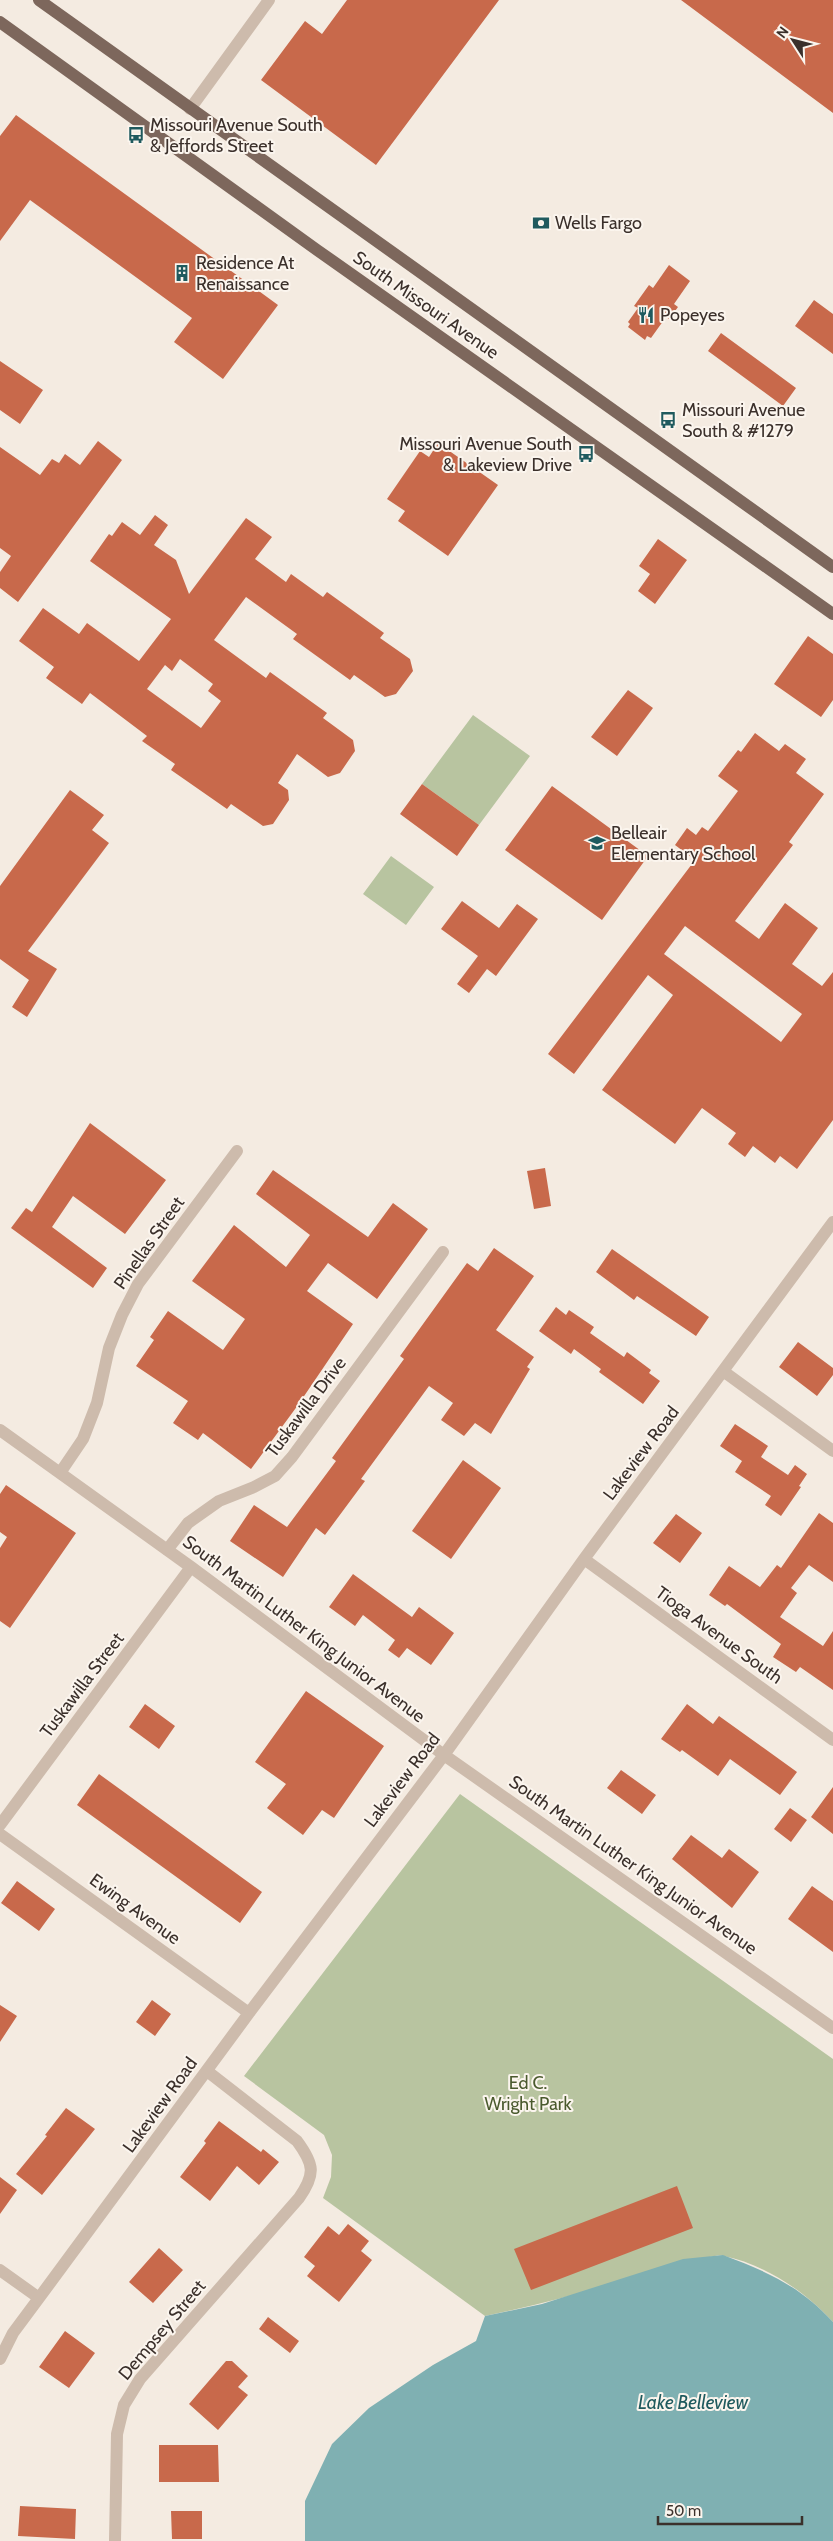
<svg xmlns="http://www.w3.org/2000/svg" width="833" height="2541" font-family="Cabin,sans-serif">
  <rect width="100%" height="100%" fill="#f4ebe1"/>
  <!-- green -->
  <path fill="#b8c4a0" d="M473,715l57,41 -51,69 -57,-41z
    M391,856l43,31 -28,38 -43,-31z
    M460,1794l373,265v263c-27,-30 -69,-58 -109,-66 -10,-3 -43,10 -55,13 -61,17 -122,34 -184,47l-162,-118 8,-21 1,-22 -8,-20 -80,-59z"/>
  <!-- water -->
  <path fill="#7fb0b2" d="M723,2255c45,17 77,31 110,67v219h-528v-40l27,-57 37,-36 64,-43 43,-24 9,-25 57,-12 141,-45z"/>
  <!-- building -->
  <path fill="#c8694b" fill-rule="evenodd" d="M347,0h152l-123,165 -115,-85 44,-59 17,13z
    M681,0h152v113z
    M16,115l262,190 -55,74 -49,-37 18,-24 -162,-118 -30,41v-105z
    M669,265l21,16 -16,23 4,3 -9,12 -3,-2 -15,21 -4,-2 -2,4 -17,-13 2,-3 -2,-2 10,-14 -4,-2 15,-21 4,3z
    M814,300l19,14v40l-38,-28z
    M721,333l75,55 -13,18 -75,-55z
    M0,361l43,29 -23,34 -20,-14z
    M98,441l24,19 -104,142 -18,-14v-16l11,-16 -11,-8v-101l40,28 12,-16 7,4 6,-9 15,11z
    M438,443l60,42 -50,71 -50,-35 7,-10 -18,-12 33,-48 9,6z
    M155,515l13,10 -14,20 22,15 13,34 57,-76 26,19 -17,22 31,23 5,-8 32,23 4,-5 57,41 -4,5 30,21 3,12 -17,23 -11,3 -31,-22 -4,5 -57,-41 4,-5 -51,-37 -32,43 52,38 4,-6 57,41 -4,5 30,22 2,11 -15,22 -12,4 -31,-23 -19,29 10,7 1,10 -16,24 -10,2 -32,-22 -4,5 -56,-39 4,-6 -33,-23 5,-5 -57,-43 -8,11 -36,-26 8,-11 -35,-26 24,-33 36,26 8,-11 52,38 32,-42 -81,-58 19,-27 3,2 10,-14 18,13zM180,659l33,25 -5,7 13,10 -20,27 -54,-39 18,-24 7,6z
    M658,539l29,21 -32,44 -17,-13 12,-17 -11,-8z
    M808,636l25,18v46l-12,17 -47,-33z
    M628,690l25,18 -36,48 -26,-19z
    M755,733l24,18 6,-7 21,15 -10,14 28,21 -35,48 4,3 -58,76 24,18 26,-36 33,25 -26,36 30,22 11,-14v148l-36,49 -17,-13 -5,7 -22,-17 -8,11 -17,-13 8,-11 -34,-25 -27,36 -73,-54 71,-95 -25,-20 -74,99 -26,-20 147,-194 -20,-15 12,-17 9,7 6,-8 6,4 30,-40 -20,-15 20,-26 3,2zM685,926l117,88 -21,28 -117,-88z
    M422,784l57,41 -22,31 -57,-42z
    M552,786l96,70 -46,64 -97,-70z
    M70,790l34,25 -12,15 17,13 -81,108 29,18 -30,48 -15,-10 17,-27 -29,-21v-73z
    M462,901l37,27 18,-24 21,15 -42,57 -9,-7 -18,24 -12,-9 21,-28 -37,-27z
    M90,1123l76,57 -41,54 -52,-38 -21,31 55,41 -14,20 -82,-60 15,-20 6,4z
    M545,1168l6,38 -17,3 -7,-38z
    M273,1170l95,67 25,-34 35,26 -51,70 -49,-36 -21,28 46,33 -55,81 -47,64 -48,-36 -5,7 -25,-17 15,-22 -52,-35 18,-26 -4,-3 18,-26 55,39 22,-31 -53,-38 42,-56 52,42 24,-32 -54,-41z
    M494,1248l40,28 -38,54 38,27 -7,10 3,2 -39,65 -16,-11 -11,13 -23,-16 12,-17 -24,-17 -68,93 4,2 -40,54 -9,-7 -33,49 -53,-36 24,-36 33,22 49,-66 -4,-3 72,-99 -4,-3 67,-93 11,8z
    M612,1249l97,68 -13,19 -59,-40 -3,4 -38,-28z
    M556,1307l10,8 3,-5 25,17 -4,6 34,24 3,-5 24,18 -2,3 11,8 -17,23 -44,-32 2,-3 -27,-20 -3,5 -32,-23z
    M798,1342l35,26v7l-16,21 -38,-29z
    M735,1424l33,22 -7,11 27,18 7,-10 12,9 -8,12 2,1 -20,29 -16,-11 6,-9 -36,-24 7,-11 -22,-15z
    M463,1460l38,28 -50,71 -39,-28z
    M6,1485l70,48 -66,95 -10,-7v-73l7,-11 -7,-5v-38z
    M819,1513l14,10v59l-24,-17 -18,23 6,5 -17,24 43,29 10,-15v59l-33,-23 -4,5 -23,-15 8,-13 -54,-40 -2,2 -16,-11 20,-29 31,21 17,-22 4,3z
    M676,1514l26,19 -22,30 -27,-20z
    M353,1574l59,43 7,-10 35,26 -23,32 -24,-17 -8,10 -11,-8 7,-10 -32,-25 -8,11 -26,-19z
    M306,1691l78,55 -50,72 -12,-8 -19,25 -36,-27 19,-24 -31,-22z
    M145,1704l30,22 -16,23 -30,-22z
    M687,1704l26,20 6,-8 78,56 -17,23 -50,-36 -12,17 -36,-26 -2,2 -19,-13z
    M621,1770l35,25 -14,19 -35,-26z
    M99,1774l163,118 -22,31 -163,-118z
    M833,1787v47l-22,-17z
    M790,1808l17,12 -16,22 -17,-13z
    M691,1835l31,23 7,-9 30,23 -27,36 -60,-49z
    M17,1881l38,28 -16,22 -38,-28z
    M812,1886l21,15v51l-45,-33z
    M152,2000l19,14 -16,22 -19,-14z
    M0,2005l17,11 -17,26z
    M66,2108l29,21 -53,66 -26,-21 31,-38 -2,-1z
    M219,2121l42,31 2,-3 16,13 -20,23 -22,-19 -27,35 -30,-24 26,-34 -2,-2z
    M0,2177l17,13 -17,24z
    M677,2186l16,42 -162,62 -17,-41z
    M348,2224l21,17 -8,10 11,9 -33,42 -32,-26 8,-10 -11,-9 24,-31 11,9z
    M159,2248l24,22 -30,33 -24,-21z
    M268,2317l31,24 -9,12 -31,-24z
    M65,2331l30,22 -26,35 -30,-21z
    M226,2361h6l16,15 -10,11 10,8 -30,35 -29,-26z
    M159,2445h59l1,37h-60z
    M20,2506l56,3 -1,30 -57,-3z
    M171,2511h31v28h-30z"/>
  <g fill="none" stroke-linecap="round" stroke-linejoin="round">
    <!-- minor -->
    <path stroke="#cdbbac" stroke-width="12" d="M190,109l79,-109
      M723,1371l110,80
      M0,1430l191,137 253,188 389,273
      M60,1473l23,-34 14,-36 12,-55 13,-33 16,-31 99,-133
      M167,1550l21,-27 31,-22 35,-14 21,-11 17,-19 151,-205
      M584,1559l249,181
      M0,1825l191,-258
      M0,1834l249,179
      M0,2270l39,28
      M0,2359l13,-26 26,-35 210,-285 195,-258 140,-196 249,-337
      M115,2541l2,-107 7,-29 16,-26 159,-181c17,-24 15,-34 -2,-57l-90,-70"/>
    <!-- major -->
    <path stroke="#7d675c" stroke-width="12" d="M39,0l794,567
      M0,22l317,228 516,364"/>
  </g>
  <!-- icons -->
  <defs>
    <g id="bus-bare" transform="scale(1.35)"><path d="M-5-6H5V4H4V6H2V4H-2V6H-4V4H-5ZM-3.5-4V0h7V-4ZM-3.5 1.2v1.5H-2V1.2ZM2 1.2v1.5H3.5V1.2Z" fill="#1f5a5e" stroke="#fbf5ee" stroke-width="2.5" paint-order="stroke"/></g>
    <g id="bank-bare" transform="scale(1.35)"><path d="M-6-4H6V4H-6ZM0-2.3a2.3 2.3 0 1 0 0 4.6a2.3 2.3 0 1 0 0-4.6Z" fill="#1f5a5e" stroke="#fbf5ee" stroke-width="2.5" paint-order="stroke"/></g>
    <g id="building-bare" transform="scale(1.35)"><path d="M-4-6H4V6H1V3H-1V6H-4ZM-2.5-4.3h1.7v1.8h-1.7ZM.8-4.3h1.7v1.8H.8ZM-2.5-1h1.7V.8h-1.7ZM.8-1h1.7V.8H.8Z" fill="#1f5a5e" stroke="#fbf5ee" stroke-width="2.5" paint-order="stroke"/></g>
    <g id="restaurant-bare" transform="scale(1.35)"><path d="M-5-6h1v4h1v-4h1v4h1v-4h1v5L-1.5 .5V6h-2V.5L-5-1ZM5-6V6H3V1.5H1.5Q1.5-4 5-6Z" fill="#1f5a5e" stroke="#fbf5ee" stroke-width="2.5" paint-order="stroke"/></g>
    <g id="school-bare" transform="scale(1.35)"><path d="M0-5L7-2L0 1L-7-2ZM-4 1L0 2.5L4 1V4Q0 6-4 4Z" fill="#1f5a5e" stroke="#fbf5ee" stroke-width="2.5" paint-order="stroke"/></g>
  </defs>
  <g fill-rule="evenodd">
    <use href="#bus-bare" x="136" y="135"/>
    <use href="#bank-bare" x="541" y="223"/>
    <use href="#building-bare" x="182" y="273"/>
    <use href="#restaurant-bare" x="646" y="315"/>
    <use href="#bus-bare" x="668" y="420"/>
    <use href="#bus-bare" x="586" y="454"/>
    <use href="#school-bare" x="597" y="843"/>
  </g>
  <g text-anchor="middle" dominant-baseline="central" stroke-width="4" stroke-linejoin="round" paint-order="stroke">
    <!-- poi labels -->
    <g font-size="18" fill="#3b302b" stroke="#fbf5ee" text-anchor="start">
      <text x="150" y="125">Missouri Avenue South<tspan x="150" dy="21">&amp; Jeffords Street</tspan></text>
      <text x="555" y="223">Wells Fargo</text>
      <text x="196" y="263">Residence At<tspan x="196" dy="21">Renaissance</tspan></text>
      <text x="660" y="315">Popeyes</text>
      <text x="682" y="410">Missouri Avenue<tspan x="682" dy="21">South &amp; #1279</tspan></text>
      <text x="572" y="444" text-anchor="end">Missouri Avenue South<tspan x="572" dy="21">&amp; Lakeview Drive</tspan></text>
      <text x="611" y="833">Belleair<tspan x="611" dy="21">Elementary School</tspan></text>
    </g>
    <!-- street labels -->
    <g font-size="18" fill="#3b302b" stroke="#fbf5ee">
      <text transform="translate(426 305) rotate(35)">South Missouri Avenue</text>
      <text transform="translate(149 1243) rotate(-55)">Pinellas Street</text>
      <text transform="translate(306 1407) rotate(-53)">Tuskawilla Drive</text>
      <text transform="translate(641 1453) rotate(-53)">Lakeview Road</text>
      <text transform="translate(304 1629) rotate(37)">South Martin Luther King Junior Avenue</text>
      <text transform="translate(719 1635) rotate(36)">Tioga Avenue South</text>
      <text transform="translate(82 1685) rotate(-53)">Tuskawilla Street</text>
      <text transform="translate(402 1780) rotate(-53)">Lakeview Road</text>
      <text transform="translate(633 1865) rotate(35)">South Martin Luther King Junior Avenue</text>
      <text transform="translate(135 1909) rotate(36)">Ewing Avenue</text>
      <text transform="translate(160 2105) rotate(-54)">Lakeview Road</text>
      <text transform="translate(162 2330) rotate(-50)">Dempsey Street</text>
    </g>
    <!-- park labels -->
    <g font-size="18" fill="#4a5a2e" stroke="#fbf5ee">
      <text x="528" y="2083">Ed C.<tspan x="528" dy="21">Wright Park</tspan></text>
    </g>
    <!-- water labels -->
    <g font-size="19" font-style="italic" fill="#1f5a5e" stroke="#fbf5ee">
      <text x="693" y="2402">Lake Belleview</text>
    </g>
  </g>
  <!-- north arrow -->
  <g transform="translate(793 40) rotate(306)" stroke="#fbf5ee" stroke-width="4" paint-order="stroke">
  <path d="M0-4L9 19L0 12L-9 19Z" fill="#3b302b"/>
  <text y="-8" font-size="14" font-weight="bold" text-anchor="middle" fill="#3b302b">N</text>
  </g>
  <!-- scale -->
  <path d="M658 2516v8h144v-8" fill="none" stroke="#3b302b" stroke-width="2.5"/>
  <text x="666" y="2516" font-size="15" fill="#3b302b" stroke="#fbf5ee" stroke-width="4" paint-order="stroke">50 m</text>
</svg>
